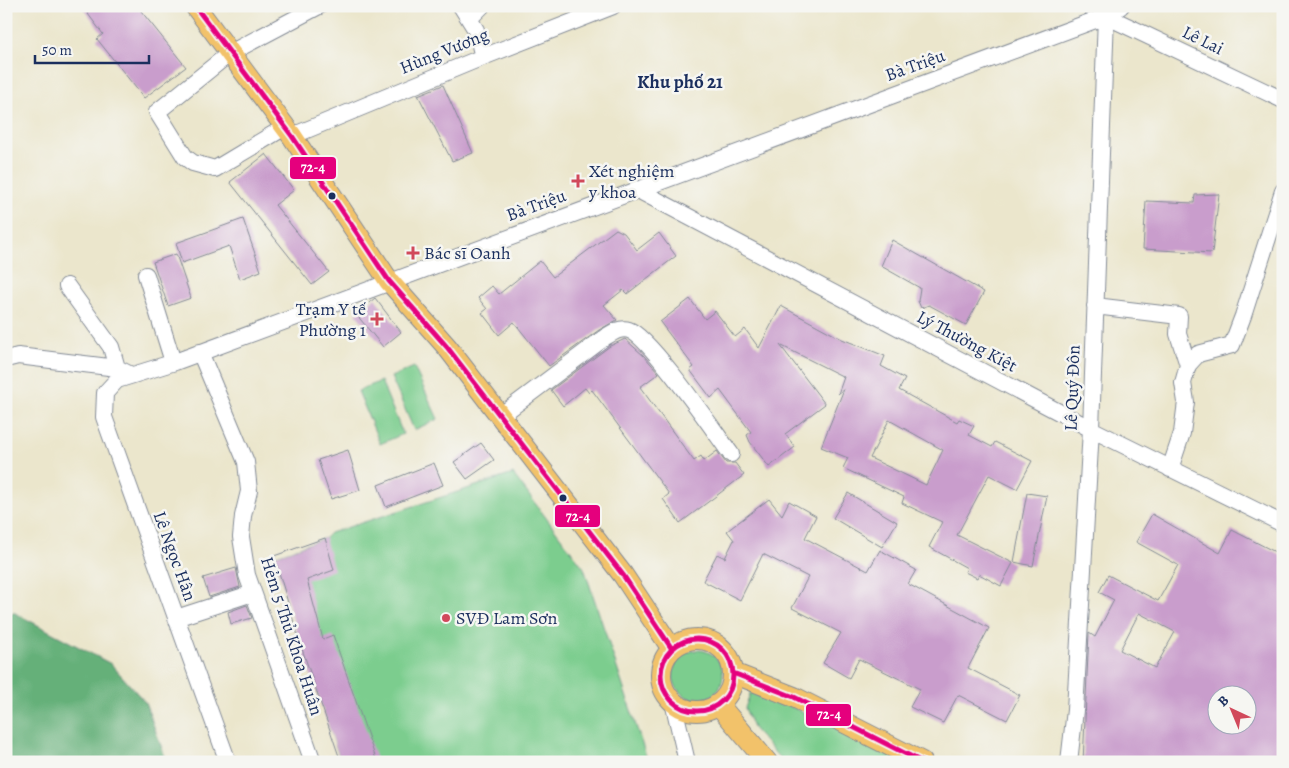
<svg xmlns="http://www.w3.org/2000/svg" width="1289" height="768" font-family="Alegreya,serif">
  <rect width="100%" height="100%" fill="#f6f6f2"/>
  <filter id="ink" filterUnits="userSpaceOnUse"><feTurbulence type="fractalNoise" baseFrequency=".02" numOctaves="2"/><feDisplacementMap in="SourceGraphic" scale="10" xChannelSelector="R" yChannelSelector="G"/><feConvolveMatrix kernelMatrix="1 2 1 2 8 2 1 2 1" color-interpolation-filters="sRGB"/></filter>
  <filter id="wash" filterUnits="userSpaceOnUse"><feTurbulence type="fractalNoise" baseFrequency=".0096" numOctaves="4" result="noise"/><feDisplacementMap in="SourceGraphic" scale="20" xChannelSelector="R" yChannelSelector="G"/><feGaussianBlur stdDeviation="1.12" result="paint"/><feColorMatrix in="noise" values="0 0 0 0 0 0 0 0 0 0 0 0 0 0 0 0 0 1.4 0 .05"/><feComposite in="paint" operator="in"/></filter>
  <g filter="url(#wash)">
    <rect width="100%" height="100%" fill="#ebe6cc"/>
    <!-- green -->
    <path fill="#7ccd8e" stroke="#4c7e76" d="M414,367l24,52 -24,11 -23,-53z
      M381,381l22,53 -23,10 -22,-53z
      M513,474l71,94 64,194h-307l-67,-206 51,-18 5,-5z
      M673 675a25 25 0 1 1 50 0a25 25 0 1 1-50 0Z
      M752,688l156,74h-125l-30,-34 -8,-20z"/>
    <!-- forest -->
    <path fill="#65b079" stroke="#40706c" d="M6,612l9,1 96,51 34,38 22,60h-161z"/>
    <g id="blocks">
      <!-- building -->
      <path fill="#c99dcc" fill-rule="evenodd" d="M82,6h55l49,61 -42,31 -47,-59 6,-5z
        M443,85l30,68 -21,8 -34,-66z
        M266,154l28,36 -19,15 54,67 -17,13 -82,-103z
        M1219,194l-7,59 -69,-4 3,-48 48,2 1,-8z
        M243,219l18,52 -21,8 -11,-33 -47,17 -6,-20z
        M616,229l8,4 13,17 22,-17 17,23 -49,38 -4,-4 -19,15 13,15 -18,10 -50,36 -35,-44 -15,13 -17,-22 5,-4 -9,-11 14,-12 7,8 41,-33 13,16z
        M892,240l92,52 -18,33 -37,-20 -8,3 -3,-7 2,-13 -39,-22z
        M176,254l15,44 -23,8 -15,-44z
        M375,298l26,34 -18,15 -27,-33z
        M690,299l15,20 10,-8 20,26 10,-8 14,19 22,-42 61,33 43,17 -4,10 24,13 -6,11 58,32 2,-3 15,7 -5,9 23,12 3,-5 37,19 -15,28 -28,-14 -32,60 56,28 -12,23 -22,-12 -2,4 -12,-6 2,-4 -38,-21 13,-25 -40,-19 2,-6 -61,-29 5,-10 -27,-11 23,-58 -6,5 6,-17 -64,-32 45,59 -40,30 10,13 -26,20 -19,-25 -3,-7 4,-3 -31,-42 -9,8 -21,-28 4,-3 -34,-45zM889,420l54,30 -17,35 -56,-27z
        M625,339l19,17 15,17 -19,14 54,74 7,-5 3,5 13,-10 9,12h9l9,12 -64,48 -17,-24 6,-5 -77,-104 -3,3 -4,-5 -22,18 -12,-16 59,-44z
        M481,443l13,17 -27,19 -13,-17z
        M348,450l12,40 -29,9 -13,-39z
        M434,463l9,22 -57,22 -8,-22z
        M848,493l49,29 -15,25 -49,-29z
        M1027,493l20,3 -14,70 -19,-4z
        M769,499l13,16 7,-14 27,15 -11,22 63,33 12,-21 36,20 -8,14 81,44 -21,40 52,27 -13,25 -49,-25 -15,28 -33,-16 10,-18 -61,-30 -10,19 -26,-15 18,-30 -49,-25 16,-31 -45,-23 -23,46 -37,-19 14,-27 8,4 9,-18 -7,-9z
        M1152,514l68,39 12,-23 51,26v206h-200l6,-129 6,4 19,-37 -15,-8 9,-17 50,26 20,-36 -42,-23zM1139,613l36,19 -20,36 -35,-18zM1216,696h30v30h-30z
        M325,538l9,32 -27,10 16,59 10,-4 44,127h-36l-40,-116 -27,-90z
        M236,568l4,19 -31,10 -6,-19z
        M247,605l5,13 -21,6 -3,-12z"/>
    </g>
  </g>
  <g filter="url(#ink)">
    <use href="#blocks" fill-opacity="0" stroke="#838a95" stroke-width="1"/>
    <g fill="none" stroke-linecap="round" stroke-linejoin="round">
      <!-- minor casing -->
      <g stroke="#838a95" stroke-width="18">
        <path id="minor" d="M461,6l15,24 7,27
          M1106,16l177,84
          M470,18l12,-12
          M285,127l-70,42 -22,-6 -8,-6 -28,-45 73,-59 89,-47
          M292,136l191,-79 130,-51
          M636,189l455,240 192,95
          M146,275l27,87
          M67,286l44,61 6,21
          M1095,306l84,10 -1,18 10,31
          M200,352l46,110 3,29 -6,25 -2,21 6,38 66,187
          M6,359l12,-3 99,12 14,7
          M500,416l104,-78c8,-5 16,-11 25,-8 21,7 85,101 102,124
          M1170,469l12,-36 4,-31 -3,-19 5,-18 10,-11 34,-9 11,-29 40,-125
          M176,618l77,-25
          M673,702l14,60
          M228,762l-124,-345 1,-24 12,-13 58,-18 931,-346 15,-10
          M1069,762l6,-52 16,-281 15,-413 -4,-8"/>
      </g>
      <!-- major casing -->
      <g stroke="#838a95" stroke-width="22">
        <path id="major" d="M195,6l97,130 97,145 58,66 176,228 49,74
          M661 675a36 36 0 1 1 72 0a36 36 0 1 1-72 0Z
          M733,673l61,24 128,65
          M718,704l49,58"/>
      </g>
      <!-- minor -->
      <use href="#minor" stroke="#fff" stroke-width="16"/>
      <!-- major -->
      <use href="#major" stroke="#f2c26a" stroke-width="20"/>
      <!-- bus-1 casing -->
      <g stroke="#f6f6f2" stroke-width="9">
        <path id="bus-1" d="M195,6l97,130 97,145 58,66 176,228 49,74
          M661 675a36 36 0 1 1 72 0a36 36 0 1 1-72 0Z
          M733,673l61,24 128,65"/>
      </g>
      <!-- bus-1 -->
      <use href="#bus-1" stroke="#e5007d" stroke-width="5"/>
    </g>
  </g>
  <!-- markers -->
  <g fill="#d1495b" stroke="#f6f6f2" stroke-width="2">
    <path d="M575.5 173.5h5v5h5v5h-5v5h-5v-5h-5v-5h5z"/>
    <path d="M410.5 245.5h5v5h5v5h-5v5h-5v-5h-5v-5h5z"/>
    <path d="M374.5 311.5h5v5h5v5h-5v5h-5v-5h-5v-5h5z"/>
    <circle cx="446" cy="618" r="5"/>
  </g>
  <g fill="#1b2f5e" stroke="#f6f6f2" stroke-width="2">
    <circle cx="332" cy="196" r="4.5"/>
    <circle cx="563" cy="498" r="4.5"/>
  </g>
  <g text-anchor="middle" dominant-baseline="central" stroke-width="5" stroke-linejoin="round" paint-order="stroke">
    <!-- street labels -->
    <g font-size="18" fill="#1b2f5e" stroke="#f6f6f2">
      <text transform="translate(1203 40) rotate(26)">Lê Lai</text>
      <text transform="translate(444 51) rotate(-22)">Hùng Vương</text>
      <text transform="translate(915 65) rotate(-20)">Bà Triệu</text>
      <text transform="translate(536 205) rotate(-20)">Bà Triệu</text>
      <text transform="translate(967 341) rotate(28)">Lý Thường Kiệt</text>
      <text transform="translate(1072 388) rotate(-88)">Lê Quý Đôn</text>
      <text transform="translate(175 556) rotate(70)">Lê Ngọc Hân</text>
      <text transform="translate(292 636) rotate(72)">Hẻm 5 Thủ Khoa Huân</text>
    </g>
    <!-- poi labels -->
    <g font-size="18" fill="#1b2f5e" stroke="#f6f6f2" text-anchor="start">
      <text x="589" y="171">Xét nghiệm<tspan x="589" dy="21">y khoa</tspan></text>
      <text x="424" y="253">Bác sĩ Oanh</text>
      <text x="366" y="309" text-anchor="end">Trạm Y tế<tspan x="366" dy="21">Phường 1</tspan></text>
      <text x="456" y="618">SVĐ Lam Sơn</text>
    </g>
    <!-- neighbourhood labels -->
    <g font-size="19" font-weight="bold" fill="#1b2f5e" stroke="#f6f6f2">
      <text x="680" y="82">Khu phố 21</text>
    </g>
  </g>
  <g stroke="#f6f6f2" stroke-width="2">
    <rect x="289" y="156" width="48" height="24" rx="5" fill="#e5007d"/>
    <rect x="554" y="504" width="47" height="24" rx="5" fill="#e5007d"/>
    <rect x="805" y="703" width="47" height="24" rx="5" fill="#e5007d"/>
  </g>
  <g font-size="14" text-anchor="middle" font-weight="bold" fill="#fff">
    <text x="313" y="172">72-4</text>
    <text x="578" y="521">72-4</text>
    <text x="829" y="719">72-4</text>
  </g>
  <!-- margin -->
  <rect width="1289" height="768" fill="none" stroke="#f6f6f2" stroke-width="25"/>
  <!-- north arrow -->
  <g transform="translate(1232 710) rotate(316)"><circle r="24" fill="#f6f6f2" stroke="#9ea6b7"/>
  <path d="M0-4L9 19L0 12L-9 19Z" fill="#d1495b"/>
  <text y="-8" font-size="14" font-weight="bold" text-anchor="middle" fill="#1b2f5e">B</text>
  </g>
  <!-- scale -->
  <path d="M35 55v8h114v-8" fill="none" stroke="#1b2f5e" stroke-width="2.5"/>
  <text x="42" y="55" font-size="15" fill="#1b2f5e" stroke="#f6f6f2" stroke-width="4" paint-order="stroke">50 m</text>
</svg>
